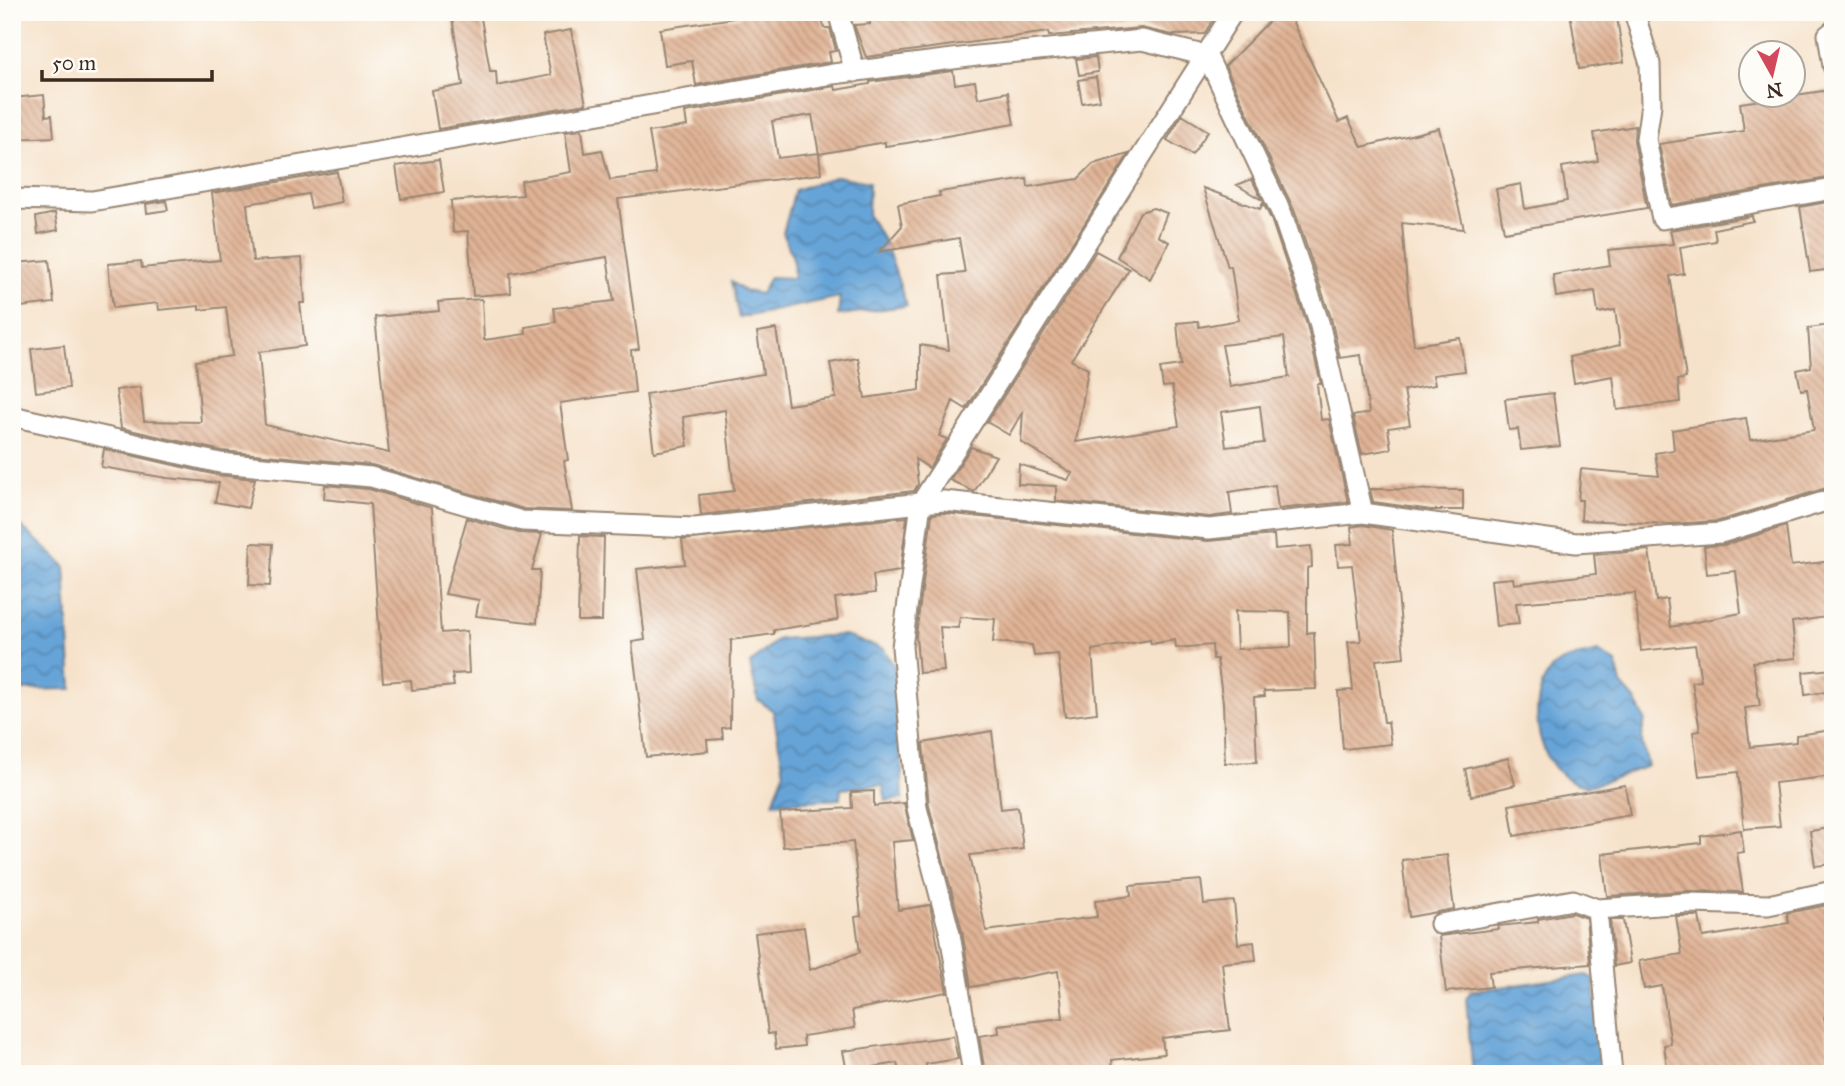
<svg xmlns="http://www.w3.org/2000/svg" width="1845" height="1086" font-family="'IM FELL Great Primer',serif">
  <defs>
    <pattern id="water-waves" width="16" height="10" patternUnits="userSpaceOnUse" patternTransform="scale(1.75)"><rect width="16" height="10" fill="#66a4d8"/><path d="M0 5q4-4 8 0t8 0" fill="none" stroke="#5586af"/></pattern>
    <pattern id="building-back-hatch" width="6" height="6" patternUnits="userSpaceOnUse" patternTransform="scale(1.75)"><rect width="6" height="6" fill="#e0b395"/><path d="M-1 5l2 2M0 0l6 6M5-1l2 2" fill="none" stroke="#b79279"/></pattern>
  </defs>
  <rect width="100%" height="100%" fill="#fdfcf7"/>
  <filter id="ink" filterUnits="userSpaceOnUse"><feTurbulence type="fractalNoise" baseFrequency=".0143" numOctaves="2"/><feDisplacementMap in="SourceGraphic" scale="14" xChannelSelector="R" yChannelSelector="G"/><feConvolveMatrix kernelMatrix="1 2 1 2 8 2 1 2 1" color-interpolation-filters="sRGB"/></filter>
  <filter id="wash" filterUnits="userSpaceOnUse"><feTurbulence type="fractalNoise" baseFrequency=".00686" numOctaves="4" result="noise"/><feDisplacementMap in="SourceGraphic" scale="28" xChannelSelector="R" yChannelSelector="G"/><feGaussianBlur stdDeviation="1.57" result="paint"/><feColorMatrix in="noise" values="0 0 0 0 0 0 0 0 0 0 0 0 0 0 0 0 0 1.4 0 .05"/><feComposite in="paint" operator="in"/></filter>
  <g filter="url(#wash)">
    <rect width="100%" height="100%" fill="#f6e2ca"/>
    <!-- water -->
    <path fill="url(#water-waves)" stroke="#50677b" stroke-width="2" d="M837,176l32,6 -1,34 17,26 22,64 -69,9 2,-18 -101,21 -8,-36 14,9 16,3 9,-17 24,1 -1,-20 -10,-25 12,-43z
      M20,525l45,41 7,123 -60,1v-163z
      M843,635l41,14 14,24 5,126 -17,2 -3,-16 -42,4 -1,10 -67,4 11,-31 -11,-61 -15,-11 -8,-36 28,-25z
      M1598,652l18,11 5,21 15,17 9,19 -4,18 7,28c-9,3 -56,21 -61,20 -47,-6 -63,-78 -38,-114 9,-14 34,-16 49,-20z
      M1586,975l8,4 9,95h-130l-7,-75 5,-8z"/>
    <g id="blocks">
      <!-- building -->
      <path fill="url(#building-back-hatch)" fill-rule="evenodd" d="M451,12h29l10,59h6l1,15 54,-11 -8,-40 28,-5 15,74 -148,25 -6,-38 31,-6z
        M740,12h81l3,16h6l6,23 -7,1 2,10 -135,23 -4,-24 -27,4 -5,-36 81,-12z
        M869,12h349l-14,22 -31,1 -32,-7 -92,8 -1,-4 -182,25 -12,-32 16,-1z
        M1278,12h10l51,110 9,-4 14,29 77,-19 25,101 -62,-6 5,63 7,59 46,-7 5,33 -32,4 2,10 -31,5 6,35 -22,3 3,21 -29,5 -9,-38 16,-3 -8,-58 -21,3 -9,-40 -37,-108 -69,-144z
        M1570,12h46l8,50 -45,7z
        M1096,57l2,15 -19,3 -3,-16z
        M953,71l2,13 20,-3 3,17 30,-6 6,32 -107,19 -22,3v-4l-66,12 -7,-39 -40,6 6,37 41,-5 2,21 -203,25 21,150 -8,1 4,42 -75,11 8,57 -4,1 8,50 -48,-2 -152,-44 -150,-14 -101,-23 -5,-38 24,-3 4,34 57,1 -5,-61 36,-5 -6,-49 -27,3v-4l-40,4 -1,-7 -45,5 -5,-44 33,-3 1,7 78,-8 -8,-67 125,-21 5,30 -31,6 -3,-14 -61,10 6,57 49,-3 3,45h-5l5,43 -46,6 6,73 124,28 -14,-136 64,-6 -1,-9 44,-3 2,41 42,-6 -1,-7 31,-5 -2,-14 60,-7 -7,-44 -97,16 1,20 -38,3 -5,-65 -15,1 -2,-31 72,-6 -2,-14 50,-9 -6,-40 17,-2 3,23 17,-3 8,30 46,-6 -7,-42 38,-6 -2,-14 150,-26 1,4 34,-6v-2z
        M1096,77l4,23 -18,3 -4,-23z
        M1830,90l3,87 -161,28 -13,-61 85,-13 -4,-28z
        M44,95l2,21 6,-1 2,22 -40,2 -2,-41z
        M1182,115l26,16 -16,24 -25,-15z
        M1635,126l-1,15 13,67 -143,24 -8,-43 25,-5 4,25 42,-8 -5,-34 36,-6 -4,-28z
        M1129,154l-163,255 -13,-8 -14,35 8,3 -18,29 -14,-9 3,25 -4,7 -213,24 -2,-20 35,-4 -9,-81 -42,7 5,29 -34,6 -8,-58 117,-20 -6,-42 19,-3 12,76 48,-7 -6,-35 28,-5 7,40 55,-8v-45l29,5 -8,-75 24,-2 -6,-35 -80,14 23,-26 -4,-22 42,-8 -1,-4 88,-13 1,8 50,-8 15,-15z
        M439,160l5,32 -43,7 -5,-33z
        M1252,179l10,21 -25,-15z
        M1203,188l57,21 3,-6 8,16 36,106 14,59h-4l4,36 8,-1 19,83 -70,7 -3,-24 -46,7 3,22 -23,3 -153,-16v-15l-38,-2 1,-20 49,16 4,-7 -51,-31 2,-31 -14,24 -22,-13 109,-171 33,18 -58,91 17,9 -12,73 103,-16 -7,-40 -9,1 -3,-19 21,-3 -4,-42 21,-2 1,6 40,-7 -8,-54 -3,1zM1284,337l5,40 -59,10 -8,-42zM1260,406l4,37 -38,4 -5,-35z
        M166,201l2,9 -21,3 -1,-9z
        M1833,201v68l-23,3 -10,-65z
        M1153,208l14,5 -9,23 11,6 -19,37 -33,-22 23,-45z
        M55,213l3,17 -20,4 -2,-17z
        M1752,216l1,5 -39,8 2,12 -36,6 4,27 -14,2 16,102 -8,2 2,22 -63,8 -4,-34 -39,7 -4,-26 50,-12 -5,-35 -17,3 -3,-22 -39,6 -3,-22 57,-10 -2,-15 65,-6 -3,-14z
        M49,260l5,43 -33,4 -5,-44z
        M1830,325l3,19v142l-114,35 -48,3 -90,-4 1,-20h-4l3,-31 78,7 -4,-23 19,-3 -2,-20 74,-12 4,22 64,-10 -7,-41 -6,1 -4,-20 14,-3 -3,-39z
        M64,345l5,43 -33,4 -5,-43z
        M1553,393l7,53 -39,4 -3,-21 -9,1 -4,-31z
        M971,447l25,9 -22,36 -24,-12z
        M104,449l113,26 38,4 -7,29 -33,-6 4,-19 -52,-5 -66,-11z
        M325,485l44,4 63,19 9,125 26,-2 2,42 -17,1 2,12 -42,4 -1,-10 -28,2 -13,-178 -46,-5z
        M1370,489l93,1v20h-32l-58,-8z
        M944,513l264,28 66,-6 1,14 36,-3 1,21 -5,1v65l7,-1 2,57 -52,2 1,5 -11,1 3,65 -32,1 -2,-61 -6,-43h-4l-1,-14 -36,3 -1,-8 -24,4 -1,-4 -58,10 5,63 -32,4 -7,-63 -24,2 -2,-11 -39,-3 2,-23 -35,-2 -2,11 -18,-1 4,44 -25,2 -3,-38 16,-121zM1235,611l55,1 1,35 -54,2z
        M907,517l-7,54 -27,4 2,18 -40,5 3,22 -64,10v4l-43,6 -1,87 -8,1 1,11 -16,1 1,11 -62,6 -14,-115 13,-2 -8,-71 48,-5 -3,-24z
        M467,518l52,15 23,1 -10,36h8l-3,53 -61,-7 3,-16 -34,-6z
        M1363,525l29,5 12,127 -28,3 8,62h4l3,22 -48,5 -5,-58 15,-1 -5,-48 13,-1 -9,-76 -14,1 -2,-21 17,-1 -2,-17z
        M1786,526l5,40 42,-5v55l-41,6 4,36 -43,4 7,44 -15,2 5,39 46,-5v-7l37,-5v46l-58,7 5,43 -36,3 -6,-57 -39,4 -6,-44 7,-1 -8,-49 9,-1 -6,-36 -54,6 -6,-58 -119,10 3,21 -23,2 -5,-46 22,-2 1,6 82,-10 -2,-19 55,-5 7,51 11,-2 4,28 70,-14 -5,-42 -29,3 -3,-28 20,-1z
        M580,536l24,1 -2,84h-24z
        M251,543l22,1 -3,42 -21,-1z
        M1833,669v22l-28,4 -2,-23z
        M992,731l9,78 17,-2 5,42 -53,6 16,76 111,-14 -2,-16 36,-5 -1,-10 71,-6 3,24 30,-3 4,43 16,-2 2,18 -34,3 8,67 -68,8 2,16 -52,6 1,8 -45,6h-83l-6,-38 20,-3 -1,-8 65,-7 -5,-47 -87,16 -9,-56 -33,-125 -6,-63z
        M1508,758l7,27 -44,11 -6,-27z
        M1625,785l5,30 -116,21 -5,-31z
        M874,791v15l30,-3 9,37 -21,2 6,68 32,-5 17,87 -95,18 3,18 -52,8 1,10 -28,3 -2,-16 -6,1 -13,-101 49,-6 6,43 50,-18 -5,-35 6,-1 -8,-74 -70,5 -3,-35 72,-4 -1,-16z
        M1830,828l3,36 -18,2 -5,-35z
        M1741,830l3,22 -7,1 6,39 -55,-1 -81,5 -5,-42 99,-11v-7z
        M1447,855l7,54 -45,8 -7,-57z
        M1833,904v112l-9,1 8,50 -44,7h-120l-4,-29 7,-1 -9,-58 -18,3 -5,-28 43,-7 -6,-38h23l4,21 86,-14 -2,-10z
        M1572,913l14,5 4,46 -101,8 2,15 -45,5 -7,-56 60,-7 -1,-3 40,-4v-3z
        M1610,920h13l7,43 -16,3z
        M953,1036l5,23 -32,5 1,10h-27l-3,-11 -50,9 -4,-21z"/>
    </g>
  </g>
  <g filter="url(#ink)">
    <use href="#blocks" fill-opacity="0" stroke="#988674" stroke-width="2"/>
    <g fill="none" stroke-linecap="round" stroke-linejoin="round">
      <!-- minor casing -->
      <g stroke="#988674" stroke-width="23">
        <path id="minor" d="M838,12l17,60
          M1634,12l16,52 1,41 -5,34 16,80 171,-30
          M1833,31l-5,4 5,31
          M12,199l80,2 741,-127 144,-18 165,-16 65,16 75,158 37,108 44,191
          M12,416l208,47 151,14 151,44 173,7 226,-25 312,-491
          M1597,909l15,165
          M1440,924l133,-24 24,9 92,-6 79,2 65,-14
          M973,1074l-23,-140 -33,-126 -15,-161 19,-144 23,-2 265,28 154,-16 213,30 145,-10 112,-34"/>
      </g>
      <!-- minor -->
      <use href="#minor" stroke="#fff" stroke-width="19"/>
    </g>
  </g>
  <!-- margin -->
  <rect width="1845" height="1086" fill="none" stroke="#fdfcf7" stroke-width="42"/>
  <!-- north arrow -->
  <g transform="translate(1772 74) rotate(172)"><circle r="33" fill="#fdfcf7" stroke="#afa8a0" stroke-width="2"/>
  <path d="M0-5L12 26L0 18L-12 26Z" fill="#d1495b"/>
  <text y="-10" font-size="19" font-weight="bold" text-anchor="middle" fill="#3b2a1e">N</text>
  </g>
  <!-- scale -->
  <path d="M42 70v10h170v-10" fill="none" stroke="#3b2a1e" stroke-width="3.5"/>
  <text x="52" y="70" font-size="21" fill="#3b2a1e" stroke="#fdfcf7" stroke-width="5" paint-order="stroke">50 m</text>
</svg>
